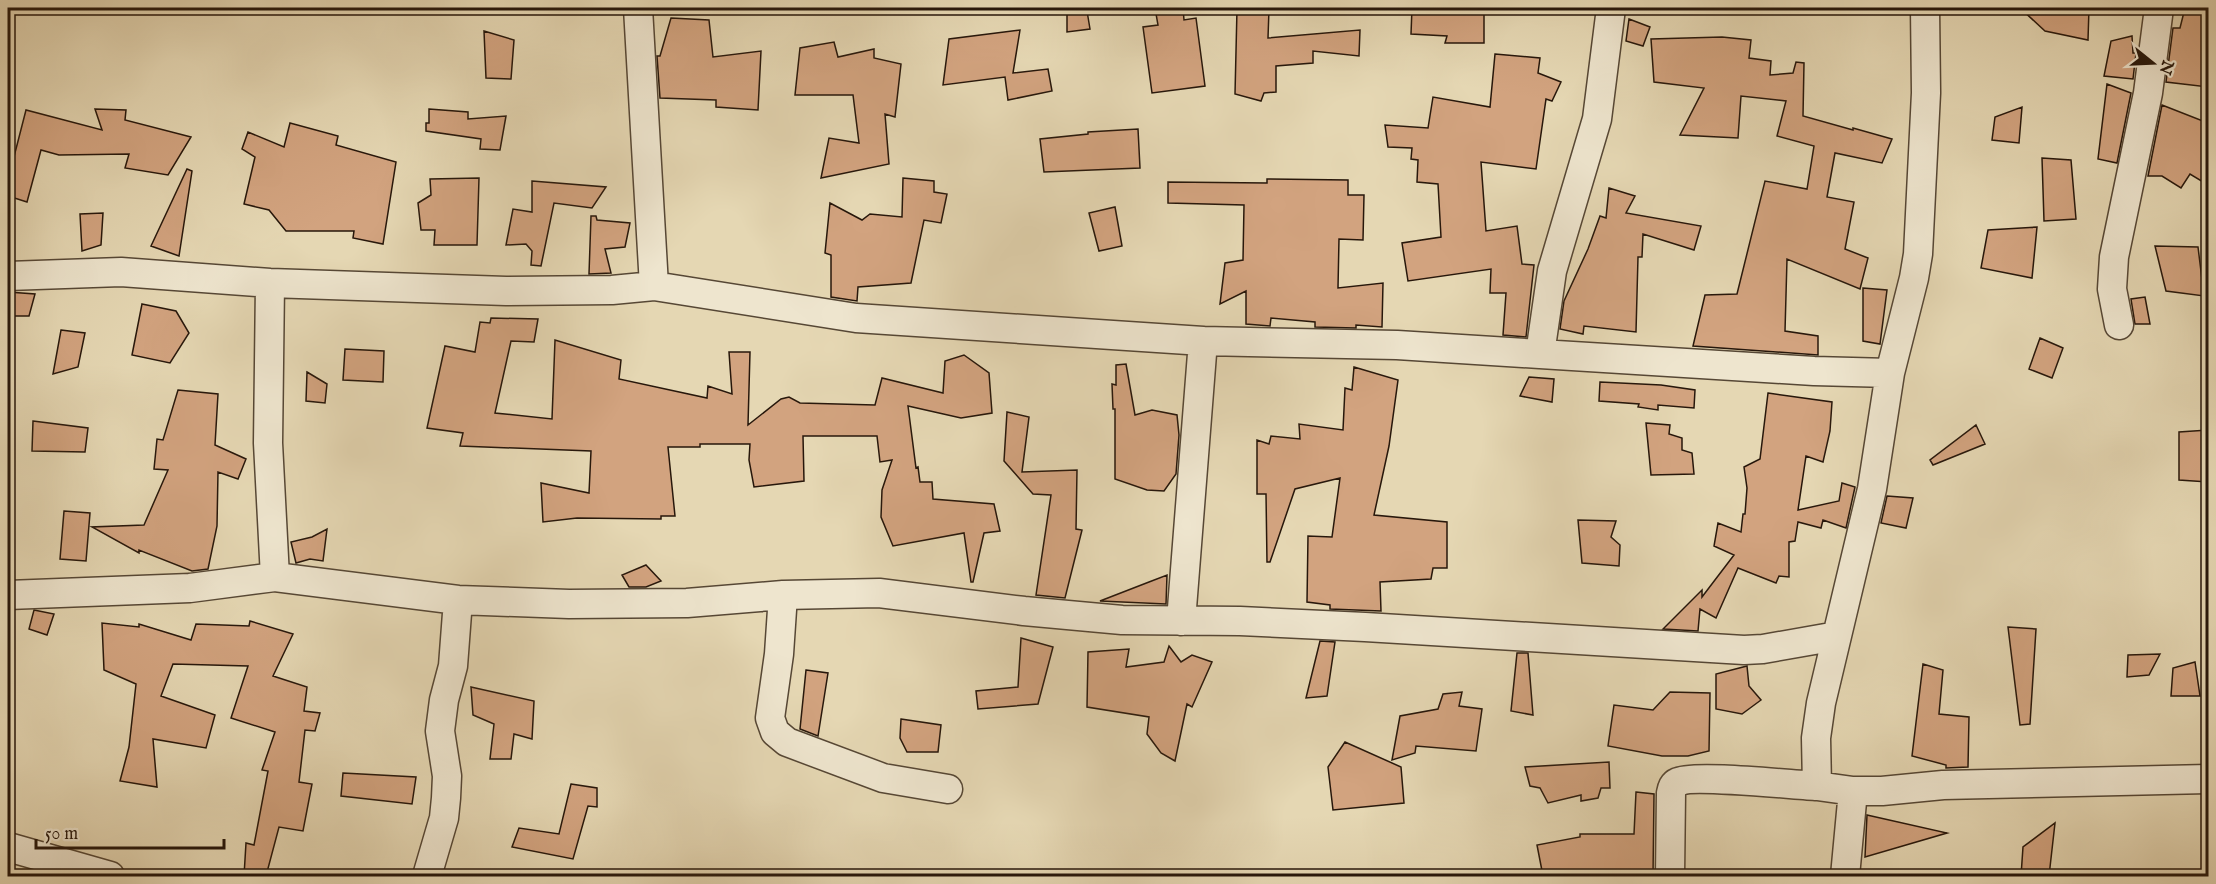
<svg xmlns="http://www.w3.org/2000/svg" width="2216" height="884" font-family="'IM FELL English',serif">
  <rect width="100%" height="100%" fill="#e5d7b3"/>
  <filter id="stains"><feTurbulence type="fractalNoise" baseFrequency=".00333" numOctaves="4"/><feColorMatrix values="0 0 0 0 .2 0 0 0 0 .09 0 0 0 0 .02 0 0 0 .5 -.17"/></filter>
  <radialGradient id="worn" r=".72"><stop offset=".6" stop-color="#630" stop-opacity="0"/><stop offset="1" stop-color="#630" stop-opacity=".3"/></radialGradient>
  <!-- building -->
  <path fill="#d2a37f" stroke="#27170b" stroke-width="1.5" d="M1155,8h28l1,12 12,-2 9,68 -53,7 -9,-66 15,-2z
    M1412,8h72v35h-39l2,-7 -36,-2z
    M2020,8h69l-1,32 -43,-9z
    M2185,8h23v79l-42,-5 7,-54h7z
    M1237,9h32l-1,29 92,-8 -1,26 -46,-5v12l-37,3v26l-12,1 -3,8 -26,-7z
    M1087,11l3,18 -23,3v-20z
    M671,18l38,2 4,37 48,-6 -3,59 -42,-3v-7l-56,-2 -3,-42h3z
    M1629,19l21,8 -7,19 -17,-5z
    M1020,30l-7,43 35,-4 4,22 -44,9 -3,-23 -62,8 6,-46z
    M484,31l30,9 -3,39 -25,-1z
    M2132,36l1,17h3l-3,26 -29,-3 7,-35z
    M1722,37l29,3 -2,18 22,3 -1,14 23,-2 3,-11 8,1 -1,53 50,14v-2l39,11 -10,24 -47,-10 -8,44 27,5 -9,47 23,9 -8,31 -73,-30 -2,72 33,5v19l-125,-9 12,-51 32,-1 28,-113 42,8 7,-43 -37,-10 9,-35 -45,-5 -3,42 -58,-3 24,-47 -50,-6 -3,-43z
    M834,42l4,15 36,-8v9l27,6 -6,53 -10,-3 4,50 -68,14 8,-40 30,5 -6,-48h-58l5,-47z
    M1495,54l45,4 -2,15 23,9 -9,19 -6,-2 -10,70 -55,-7 5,69 31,-5 5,38 12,1 -8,72 -23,-2 3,-42h-16l1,-24 -83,12 -6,-38 39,-6 -3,-53 -21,-2 1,-22 -7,-1 1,-11 -24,-1 -3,-22 43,3 5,-31 57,10z
    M2107,84l24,9 -14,70 -19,-4z
    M2162,105l46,18v62l-18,-11 -9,14 -19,-12h-14z
    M2022,107l-3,36 -27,-3 3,-23z
    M95,109l31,1 -1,10 66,17 -23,38 -43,-7 4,-14 -70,1 -18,-5 -14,52 -19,-6v-16l18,-70 76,20z
    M429,109l39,3v7l38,-3 -6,34 -20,-1 1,-10 -55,-8v-8h3z
    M290,123l48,13 -2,9 60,17 -13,82 -30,-6 1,-7h-68l-17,-21 -25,-6 11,-47 -13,-8 6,-17 36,15z
    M1138,129l2,39 -96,4 -4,-33 48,-5v-2z
    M2042,158l29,2 5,59 -32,2z
    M187,169l5,2 -13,85 -28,-10z
    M479,178l-2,67h-43l1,-15h-14l-3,-27 13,-8 -1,-16z
    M903,178l31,3v11l13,2 -6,29 -17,-3 -13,63 -53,4 -1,14 -26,-4v-42l-6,-2 5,-50 32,17 8,-6 32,3z
    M1267,179l81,1v15h16l-1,45 -24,-1 -1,49 45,-5 -1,44 -26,-2v3l-41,-1v-5l-44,-4 -1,8 -24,-2v-33l-26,13 5,-41 18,-3 1,-55 -76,-2v-21l99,1z
    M532,181l74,6 -14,21 -38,-5 -13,63 -10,-1 1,-14 -6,-7 -20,1 7,-36 19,3z
    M1609,188l26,8 -9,17 75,13 -7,24 -51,-16 -1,23h-4l-2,75 -52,-6 -1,8 -23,-5 4,-28 24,-52 12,-33 6,2z
    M1115,207l7,39 -23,5 -10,-38z
    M103,213l-2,32 -19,6 -2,-37z
    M591,216h5l1,4 33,3 -5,24 -20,2 6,24 -22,1z
    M2037,227l-5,51 -51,-10 7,-38z
    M2155,246l43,1 6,49 -38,-5z
    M1863,288l24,2 -7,54 -17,-3z
    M8,292l27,2 -6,22h-21z
    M2145,297l5,27h-15l-4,-25z
    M142,304l34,7 13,22 -19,30 -38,-8z
    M491,318l47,1 -4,23 -23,-1 -16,72 57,6 3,-79 66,20 -2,19 88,19 1,-12 24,8 -3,-42h21l-2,73 33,-26 8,-2 11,6 75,2 7,-27 61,15 2,-32 19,-6 25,18 3,40 -31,5 -53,-12 8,62 2,-1 2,15h12l1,17 61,5 6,27 -16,2 -11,49h-2l-7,-49 -71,13 -12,-29 1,-27 10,-30 -12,2 -3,-26h-74l1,45 -50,6 -5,-27 1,-16h-50v3h-32l7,69h-14v3l-84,-1 -34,4 -2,-39 48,10 2,-42 -131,-5 3,-13 -36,-5 18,-82 30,6 5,-30 10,1z
    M61,330l24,3 -7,34 -25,7z
    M2040,338l23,10 -11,30 -23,-9z
    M345,349l39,2 -1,31 -40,-2z
    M1126,364l9,51 17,-5 25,5 2,20 -3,39 -12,17 -17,-1 -32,-11v-70h-2l-1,-25 4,1v-20z
    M1354,367l44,13 -9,66 -15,69 73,7v46h-14l-2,11 -51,3 1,29 -51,-2v-4l-23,-3 1,-66 24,1 8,-59 -45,11 -25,73h-3l-1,-68h-9v-54l12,4 2,-8 29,3 -1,-15 44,6 2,-42 7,2z
    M307,372l20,12 -2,19 -19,-2z
    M1529,377l25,2 -2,23 -32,-6z
    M1600,382l61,3 34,5 -1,18 -36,-3v5l-20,-3 1,-3 -40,-3z
    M178,390l40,4 -3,51 31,14 -8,20 -20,-7 -1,54 -9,43 -16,2 -53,-21v3l-47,-26 52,-2 24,-55 -14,-1 3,-30 6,1z
    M1768,393l64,9 -2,29 -7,31 -17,-6 -8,54 41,-9 3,-18 13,4 -9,41 -23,-8 -2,8 -23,-6 -3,19 -6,1v35l-10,-1 -3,7 -38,-15 -22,50 -16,-9 -2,22 -35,-2 39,-39v7l32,-42 -20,-9 4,-23 23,9 2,-18h2l2,-26 -3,-21 16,-8z
    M1007,412l22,5 -7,55 55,-2 -1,59 6,1 -17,68 -29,-3 15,-100 -18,-1 -29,-33z
    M33,421l55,7 -3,24 -53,-1z
    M1646,423l24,2 -1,9 13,4v12l10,3 2,21 -43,1z
    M1976,425l9,19 -52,21 -3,-5z
    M2208,430v52l-29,-2v-48z
    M1887,496l26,2 -7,30 -25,-5z
    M64,511l26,2 -4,48 -26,-2z
    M1578,520l38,1 -5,16 9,8 -1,21 -37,-3z
    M327,529l-4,32 -13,-2 -14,4 -5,-21 21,-5z
    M646,565l15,16 -15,6h-17l-7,-12z
    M1167,575l-1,29 -66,-3 49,-19z
    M34,610l20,4 -7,21 -18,-6z
    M250,621l43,13 -20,42 34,11 -3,24 16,2 -5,18 -10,-1 -6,52 13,2 -9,47 -24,-4 -13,49h-22l2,-33 8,2 14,-74 -6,-1 13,-38 -44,-14 17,-52 -75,-2 -12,32 54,19 -9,33 -53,-9 4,48 -37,-6 9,-34 7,-63 -32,-14 -2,-47 37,4v-3l52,16 5,-16 53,2z
    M2008,627l28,2 -6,95 -10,1z
    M1021,638l32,9 -15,57 -60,5 -2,-18 42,-4z
    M1320,641l15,1 -8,54 -21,2z
    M1169,646l12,16 11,-7 20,7 -20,45 -5,-3 -12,57 -14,-8 -14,-19 2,-17 -62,-10 1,-55 41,-3 -3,18 38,-5z
    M1517,653h11l5,62 -22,-4z
    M2160,654l-11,21 -22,2 1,-22z
    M2195,662l5,34h-29l2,-28z
    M1923,664l20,6 -4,44 30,3 -1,50 -22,1v-3l-34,-9z
    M1747,666l2,20 12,14 -19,14 -26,-5v-35z
    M806,670l22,3 -10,63 -18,-7z
    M471,687l63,14 -2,38 -18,-5 -3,25h-21l4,-35 -21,-9z
    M1462,692l-3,14 23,3 -6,42 -60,-5 -1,7 -23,7 8,-44 38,-7 5,-15z
    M1670,692l40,1 -1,58 -21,5h-26l-54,-10 6,-41 39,5z
    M901,719l40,6 -3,27h-31l-7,-14z
    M1345,742l56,25 3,36 -71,7 -5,-43z
    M1609,762l1,26h-9l-3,10 -17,3v-6l-33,8 -8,-15 -10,-2 -5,-19z
    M343,773l73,4 -4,27 -71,-8z
    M571,784l26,4v19l-9,-1 -15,53 -61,-12 7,-19 40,6z
    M1636,792l18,2 -1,82h-30v-2l-31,2h-49l-6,-31 43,-8v-3h54z
    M1867,815l80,18 -82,24z
    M2055,823l-6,53h-28l2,-29z"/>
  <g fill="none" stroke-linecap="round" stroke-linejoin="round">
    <!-- street casing -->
    <g stroke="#564735" stroke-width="31">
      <path id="street" d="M638,8l16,278 202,32 347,23 194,4 143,9
        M1611,8l-14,111 -45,152 -12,83 274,17 76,2
        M1925,8l1,85 -8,161 -4,24 -24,95 -18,116 -51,214 -5,35 1,48 36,5h29l61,-6 265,-6
        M8,276l113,-4 149,11 236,8 106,-1 42,-4
        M270,283l-2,160 7,134
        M2119,325l-7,-36 2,-32 34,-164 11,-85
        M8,595l182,-7 85,-11 183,23 111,4 118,-1 96,-8 96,-2 145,18 98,9 118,1 125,6 379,23 19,-1 74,-13
        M783,595l-4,59 -9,64 5,14 12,10 96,36 65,11
        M1181,621l22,-280
        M8,847l102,29
        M427,876l17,-58 2,-20 1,-22 -7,-45 4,-31 9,-34 5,-66
        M1670,876l1,-83c1,-5 2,-9 7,-11 14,-8 116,3 139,4
        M1845,876l8,-85"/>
    </g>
    <!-- street -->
    <use href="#street" stroke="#eee5ce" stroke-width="28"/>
  </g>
  <!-- margin -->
  <rect width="2216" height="884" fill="none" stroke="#e5d7b3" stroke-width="30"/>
  <rect x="9" y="9" width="2198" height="866" fill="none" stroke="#27170b" stroke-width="3"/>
  <rect x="15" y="15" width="2186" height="854" fill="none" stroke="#27170b" stroke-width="1.5"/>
  <!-- north arrow -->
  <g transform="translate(2153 63) rotate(108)" stroke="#eee5ce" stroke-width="4.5" paint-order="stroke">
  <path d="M0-4.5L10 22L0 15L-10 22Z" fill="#27170b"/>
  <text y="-9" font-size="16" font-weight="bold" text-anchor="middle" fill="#27170b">N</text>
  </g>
  <!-- scale -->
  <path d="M36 839v9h188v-9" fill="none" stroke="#27170b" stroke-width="3"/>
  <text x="45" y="839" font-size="18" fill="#27170b" stroke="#eee5ce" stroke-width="4.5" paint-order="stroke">50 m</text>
  <rect width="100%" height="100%" filter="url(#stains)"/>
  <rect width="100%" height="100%" fill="url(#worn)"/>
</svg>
